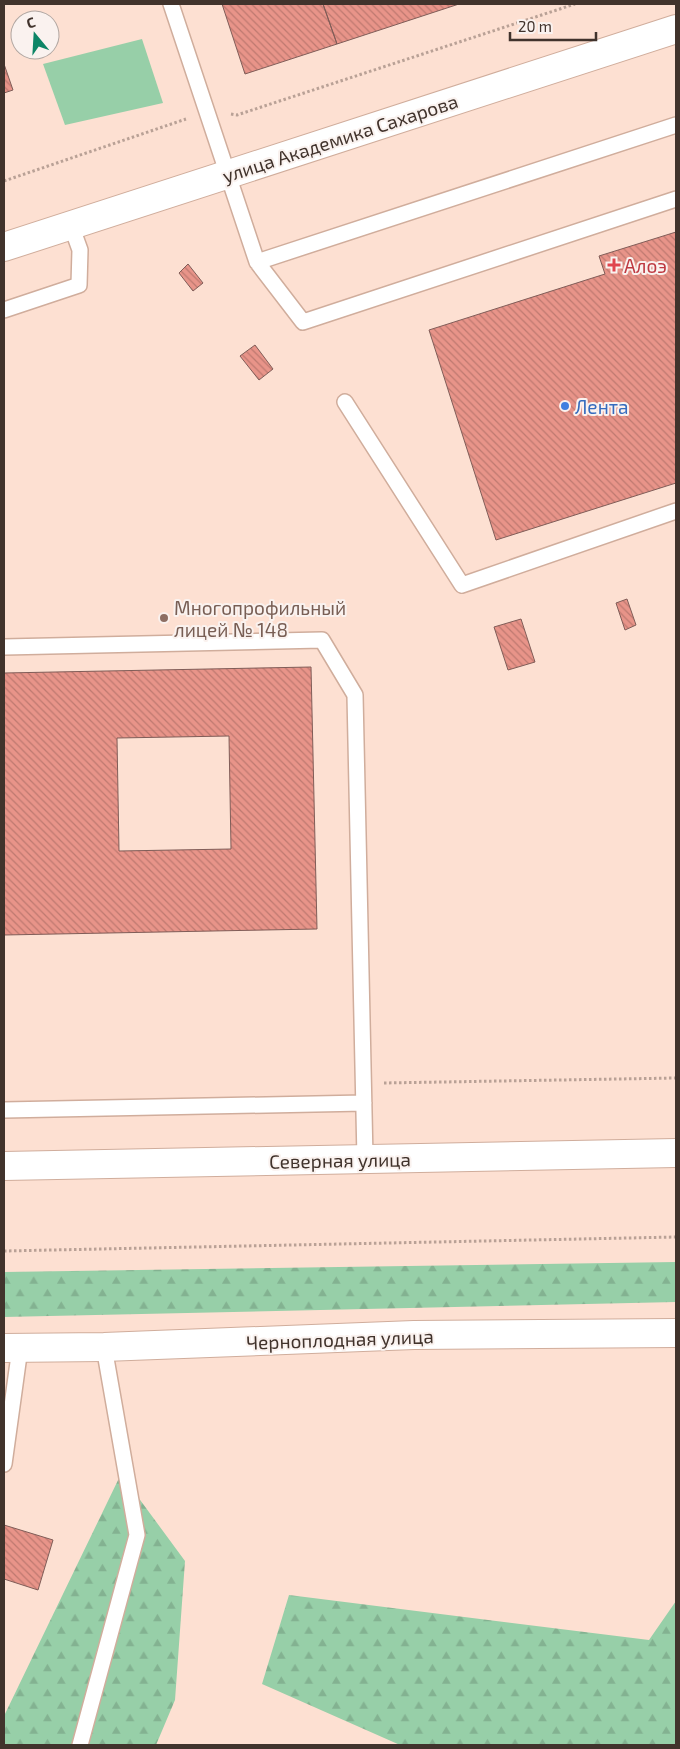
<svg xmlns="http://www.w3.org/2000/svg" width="680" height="1749" font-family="'Exo 2',sans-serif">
  <defs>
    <pattern id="forest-firs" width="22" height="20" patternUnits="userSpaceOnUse" patternTransform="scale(1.25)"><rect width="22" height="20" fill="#97cfa8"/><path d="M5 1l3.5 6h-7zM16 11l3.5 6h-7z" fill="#83b291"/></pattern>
    <pattern id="building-back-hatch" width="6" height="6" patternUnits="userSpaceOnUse" patternTransform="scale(1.25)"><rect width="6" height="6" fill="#e89489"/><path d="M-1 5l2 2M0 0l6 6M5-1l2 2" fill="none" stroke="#be7970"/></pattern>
  </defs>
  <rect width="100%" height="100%" fill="#fde0d2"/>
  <!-- green -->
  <path fill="#97cfa8" d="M142,39l21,64 -98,22 -22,-61z"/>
  <!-- forest -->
  <path fill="url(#forest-firs)" d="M676,1262v40l-672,15v-45z
    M121,1474l64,87 -10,139 -19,45h-152v-29z
    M289,1595l360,45 27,-39v144h-276l-138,-61z"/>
  <!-- building -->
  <path fill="url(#building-back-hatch)" stroke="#805d58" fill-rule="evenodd" d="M222,4h101l14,40 -92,30z
    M323,4h136l-122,40z
    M4,64l9,26 -9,3z
    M676,232v251l-180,57 -67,-210 176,-56 -6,-18z
    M188,264l15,19 -10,8 -14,-18z
    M255,345l18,24 -14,11 -19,-24z
    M627,599l9,26 -11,5 -9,-27z
    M521,619l14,43 -27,8 -14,-43z
    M311,667l6,262 -313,6v-262zM229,736l2,113 -112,2 -2,-113z
    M4,1525l49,15 -15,50 -34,-11z"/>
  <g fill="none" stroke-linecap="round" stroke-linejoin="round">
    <!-- lane casing -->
    <g stroke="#d0ad9c" stroke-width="18">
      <path id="lane" d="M171,4l86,258 46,60 373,-123
        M257,262l419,-137
        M4,310l75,-25 1,-35 -9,-25
        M345,402l117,183 214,-74
        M4,647l318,-7 33,55 10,464
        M4,1110l360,-7
        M4,1464l16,-116
        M80,1745l57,-210 -33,-188"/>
    </g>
    <!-- street casing -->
    <g stroke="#d0ad9c" stroke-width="30">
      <path id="street" d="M4,247l672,-218
        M4,1348l100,-1 310,-12 262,-2"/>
    </g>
    <!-- secondary casing -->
    <g stroke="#d0ad9c" stroke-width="30">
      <path id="secondary" d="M4,1166l672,-13"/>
    </g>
    <!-- path -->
    <path stroke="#b9a196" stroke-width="3" stroke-dasharray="2.5 2.5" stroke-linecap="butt" d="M231,114l6,1 338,-111
      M4,181l182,-62
      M384,1083l292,-5
      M4,1251l672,-14"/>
    <!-- lane -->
    <use href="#lane" stroke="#fff" stroke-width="15"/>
    <!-- street -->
    <use href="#street" stroke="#fff" stroke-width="28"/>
    <!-- secondary -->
    <use href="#secondary" stroke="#fff" stroke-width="28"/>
  </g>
  <!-- markers -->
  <path fill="#e0444e" stroke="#faf2ef" stroke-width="2" d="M611.5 257.5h5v5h5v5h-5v5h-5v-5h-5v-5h5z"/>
  <circle fill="#3f7fe0" stroke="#faf2ef" stroke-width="2" cx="565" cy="406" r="5"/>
  <circle fill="#8d6e63" stroke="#faf2ef" stroke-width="2" cx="164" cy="618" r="5"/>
  <g text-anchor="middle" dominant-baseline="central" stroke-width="4" stroke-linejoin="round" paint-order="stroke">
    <!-- street labels -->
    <g font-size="19" fill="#41332c" stroke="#faf2ef">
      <text transform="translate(340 138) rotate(-18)">улица Академика Сахарова</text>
      <text transform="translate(340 1160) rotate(-1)">Северная улица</text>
      <text transform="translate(340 1339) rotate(-2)">Черноплодная улица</text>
    </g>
    <!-- health labels -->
    <g font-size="19" fill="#be3a42" stroke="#faf2ef" text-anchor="start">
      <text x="624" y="265">Алоэ</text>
    </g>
    <!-- shop labels -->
    <g font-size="19" fill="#366cbe" stroke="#faf2ef" text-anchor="start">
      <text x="575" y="406">Лента</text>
    </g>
    <!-- education labels -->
    <g font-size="19" fill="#785e54" stroke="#faf2ef" text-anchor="start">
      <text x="174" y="607">Многопрофильный<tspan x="174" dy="22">лицей № 148</tspan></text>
    </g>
  </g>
  <!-- border -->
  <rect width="680" height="1749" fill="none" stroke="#41332c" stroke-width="10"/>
  <!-- north arrow -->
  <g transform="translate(35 35) rotate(342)"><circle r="24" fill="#faf2ef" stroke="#b0a6a1"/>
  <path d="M0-4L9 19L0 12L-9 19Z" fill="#0d8566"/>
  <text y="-8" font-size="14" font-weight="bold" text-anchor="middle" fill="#41332c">С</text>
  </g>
  <!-- scale -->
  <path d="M510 32v8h86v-8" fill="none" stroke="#41332c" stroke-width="2.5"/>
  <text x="518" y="32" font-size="15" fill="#41332c" stroke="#faf2ef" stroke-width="4" paint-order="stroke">20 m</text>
</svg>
